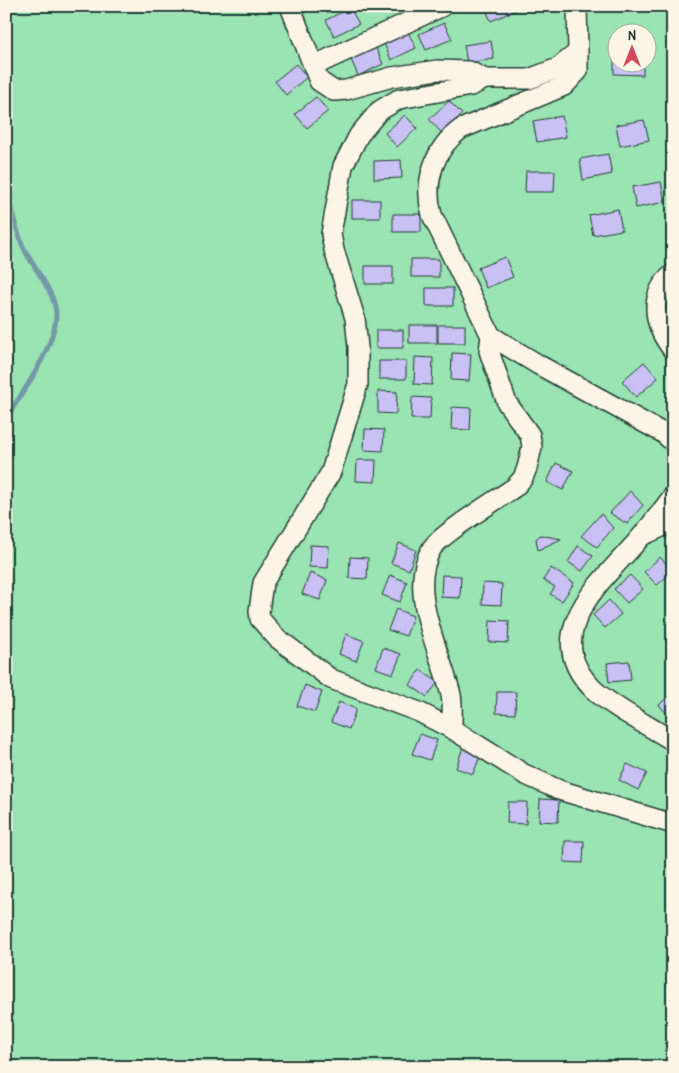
<svg xmlns="http://www.w3.org/2000/svg" width="679" height="1073" font-family="'Patrick Hand',sans-serif">
  <rect width="100%" height="100%" fill="#ede5e9"/>
  <filter id="ink" filterUnits="userSpaceOnUse"><feTurbulence type="fractalNoise" baseFrequency=".02" numOctaves="2"/><feDisplacementMap in="SourceGraphic" scale="10" xChannelSelector="R" yChannelSelector="G"/><feConvolveMatrix kernelMatrix="1 2 1 2 8 2 1 2 1" color-interpolation-filters="sRGB"/></filter>
  <g filter="url(#ink)">
    <!-- green -->
    <path fill="#9ae3b2" stroke="#5c9073" fill-rule="evenodd" d="M6,6h667v1061h-667zM616,32h30v30h-30z"/>
    <g fill="none" stroke-linecap="round" stroke-linejoin="round">
      <!-- stream -->
      <path stroke="#7498a9" stroke-width="5" d="M6,177c3,22 8,46 16,67 8,21 35,48 34,72 -1,30 -33,77 -50,102"/>
    </g>
    <!-- building -->
    <path fill="#c9c0f3" stroke="#1f3d34" d="M381,6h15l-12,6z
      M484,6h30l2,4 -25,11z
      M350,8l9,16 -25,12 -8,-16z
      M444,23l8,16 -26,11 -7,-16z
      M408,32l8,16 -25,12 -7,-17z
      M491,41l3,18 -27,4 -3,-18z
      M376,48l7,16 -25,12 -7,-17z
      M614,53h2v9h27v13l-29,-1z
      M296,64l11,13 -21,18 -11,-14z
      M316,97l12,14 -21,17 -12,-14z
      M449,101l13,13 -20,19 -13,-14z
      M405,115l12,13 -20,19 -12,-14z
      M562,116l4,21 -29,5 -4,-21z
      M644,120l5,20 -29,6 -4,-21z
      M608,154l4,20 -29,6 -3,-21z
      M401,160l1,18 -28,1v-18z
      M526,171h29l-1,21h-29z
      M661,182l4,20 -29,6 -4,-21z
      M352,200h28v18h-28z
      M618,209l4,21 -29,5 -4,-20z
      M393,214h28v18h-28z
      M505,257l8,20 -27,11 -8,-20z
      M411,259h28v18h-28z
      M365,266h28v18h-28z
      M426,288h27v18h-27z
      M409,325h28v18h-28z
      M438,325h27v18h-27z
      M376,330h27v18h-27z
      M452,353l19,1 -2,27 -18,-1z
      M415,357l18,1 -1,27 -18,-1z
      M379,361h27v18h-27z
      M644,362l14,16 -22,19 -14,-16z
      M378,391l19,1 -1,22 -18,-1z
      M412,397l19,1 -1,21h-19z
      M452,407l19,1 -1,22 -19,-1z
      M365,429l19,1 -1,21 -19,-1z
      M357,460h19l-1,22 -19,-1z
      M556,463l17,8 -10,19 -16,-8z
      M630,491l13,14 -16,19 -17,-11z
      M601,514l12,14 -16,19 -16,-11z
      M540,535l21,4 -23,11 -2,-11z
      M399,543l17,7 -7,20 -18,-7z
      M310,545l19,1 -1,22 -19,-1z
      M578,546l15,10 -11,15 -14,-9z
      M350,557l18,1 -1,21 -18,-1z
      M660,557l13,14 -16,14 -13,-13z
      M551,568l23,15 -12,18 -12,-7 5,-7 -12,-7z
      M310,573l17,7 -7,20 -18,-6z
      M390,575l17,7 -7,20 -18,-7z
      M442,575l19,1 -1,22 -19,-1z
      M630,575l13,14 -16,14 -13,-14z
      M483,583l19,1 -1,21 -19,-1z
      M609,600l12,14 -16,14 -12,-13z
      M396,609l17,7 -7,20 -18,-6z
      M490,620l19,1 -1,22 -19,-1z
      M346,634l18,7 -8,20 -17,-7z
      M383,648l18,6 -8,20 -17,-6z
      M629,661l2,19 -22,2 -2,-19z
      M420,670l18,12 -11,15 -17,-12z
      M305,685l17,7 -7,20 -18,-6z
      M497,692h19l-1,22 -19,-1z
      M673,692v26l-1,1 -13,-14z
      M339,702l17,7 -7,20 -18,-7z
      M420,734l17,6 -7,20 -18,-6z
      M463,747l18,7 -8,20 -17,-6z
      M627,764l20,9 -9,17 -19,-10z
      M540,799l19,1 -1,22 -19,-1z
      M508,802h19l-1,22 -19,-1z
      M565,841h19l-1,22 -19,-1z"/>
    <g fill="none" stroke-linecap="round" stroke-linejoin="round">
      <!-- minor casing -->
      <g stroke="#1f3d34" stroke-width="22">
        <path id="minor" d="M290,6l29,75 15,10 12,-1 46,-13 45,-7 32,1 16,8h44l29,-11 20,-16 -1,-46
          M578,52v19l-14,15 -103,43c-27,19 -38,54 -29,86l59,121 48,29 124,68 10,9
          M313,66l130,-60
          M485,79l-14,7 -72,13 -20,12 -20,24 -16,31 -12,68 3,16 21,68 3,29v37l-27,88 -68,111 -4,28 1,8 17,19 54,41 88,33 33,17 72,45 35,16 114,34
          M673,274c-26,21 -19,53 0,76
          M673,496c-13,17 -26,35 -41,51 -35,39 -92,89 -39,142 19,18 56,37 80,52
          M646,534l27,-12
          M452,729c0,-11 1,-24 -1,-34 -10,-43 -45,-105 -19,-147 9,-14 66,-49 83,-61l8,-9 4,-10 5,-21 -2,-12 -23,-32 -18,-52 2,-15"/>
      </g>
      <!-- minor -->
      <use href="#minor" stroke="#fcf5e5" stroke-width="19"/>
    </g>
  </g>
  <!-- margin -->
  <rect width="679" height="1073" fill="none" stroke="#fcf5e5" stroke-width="25"/>
  <rect x="12" y="12" width="654" height="1048" fill="none" stroke="#1f3d34" stroke-width="2" filter="url(#ink)"/>
  <!-- north arrow -->
  <g transform="translate(632 48)"><circle r="24" fill="#fcf5e5" stroke="#a4ab9e"/>
  <path d="M0-4L9 19L0 12L-9 19Z" fill="#d1495b"/>
  <text y="-8" font-size="14" font-weight="bold" text-anchor="middle" fill="#1f3d34">N</text>
  </g>
</svg>
